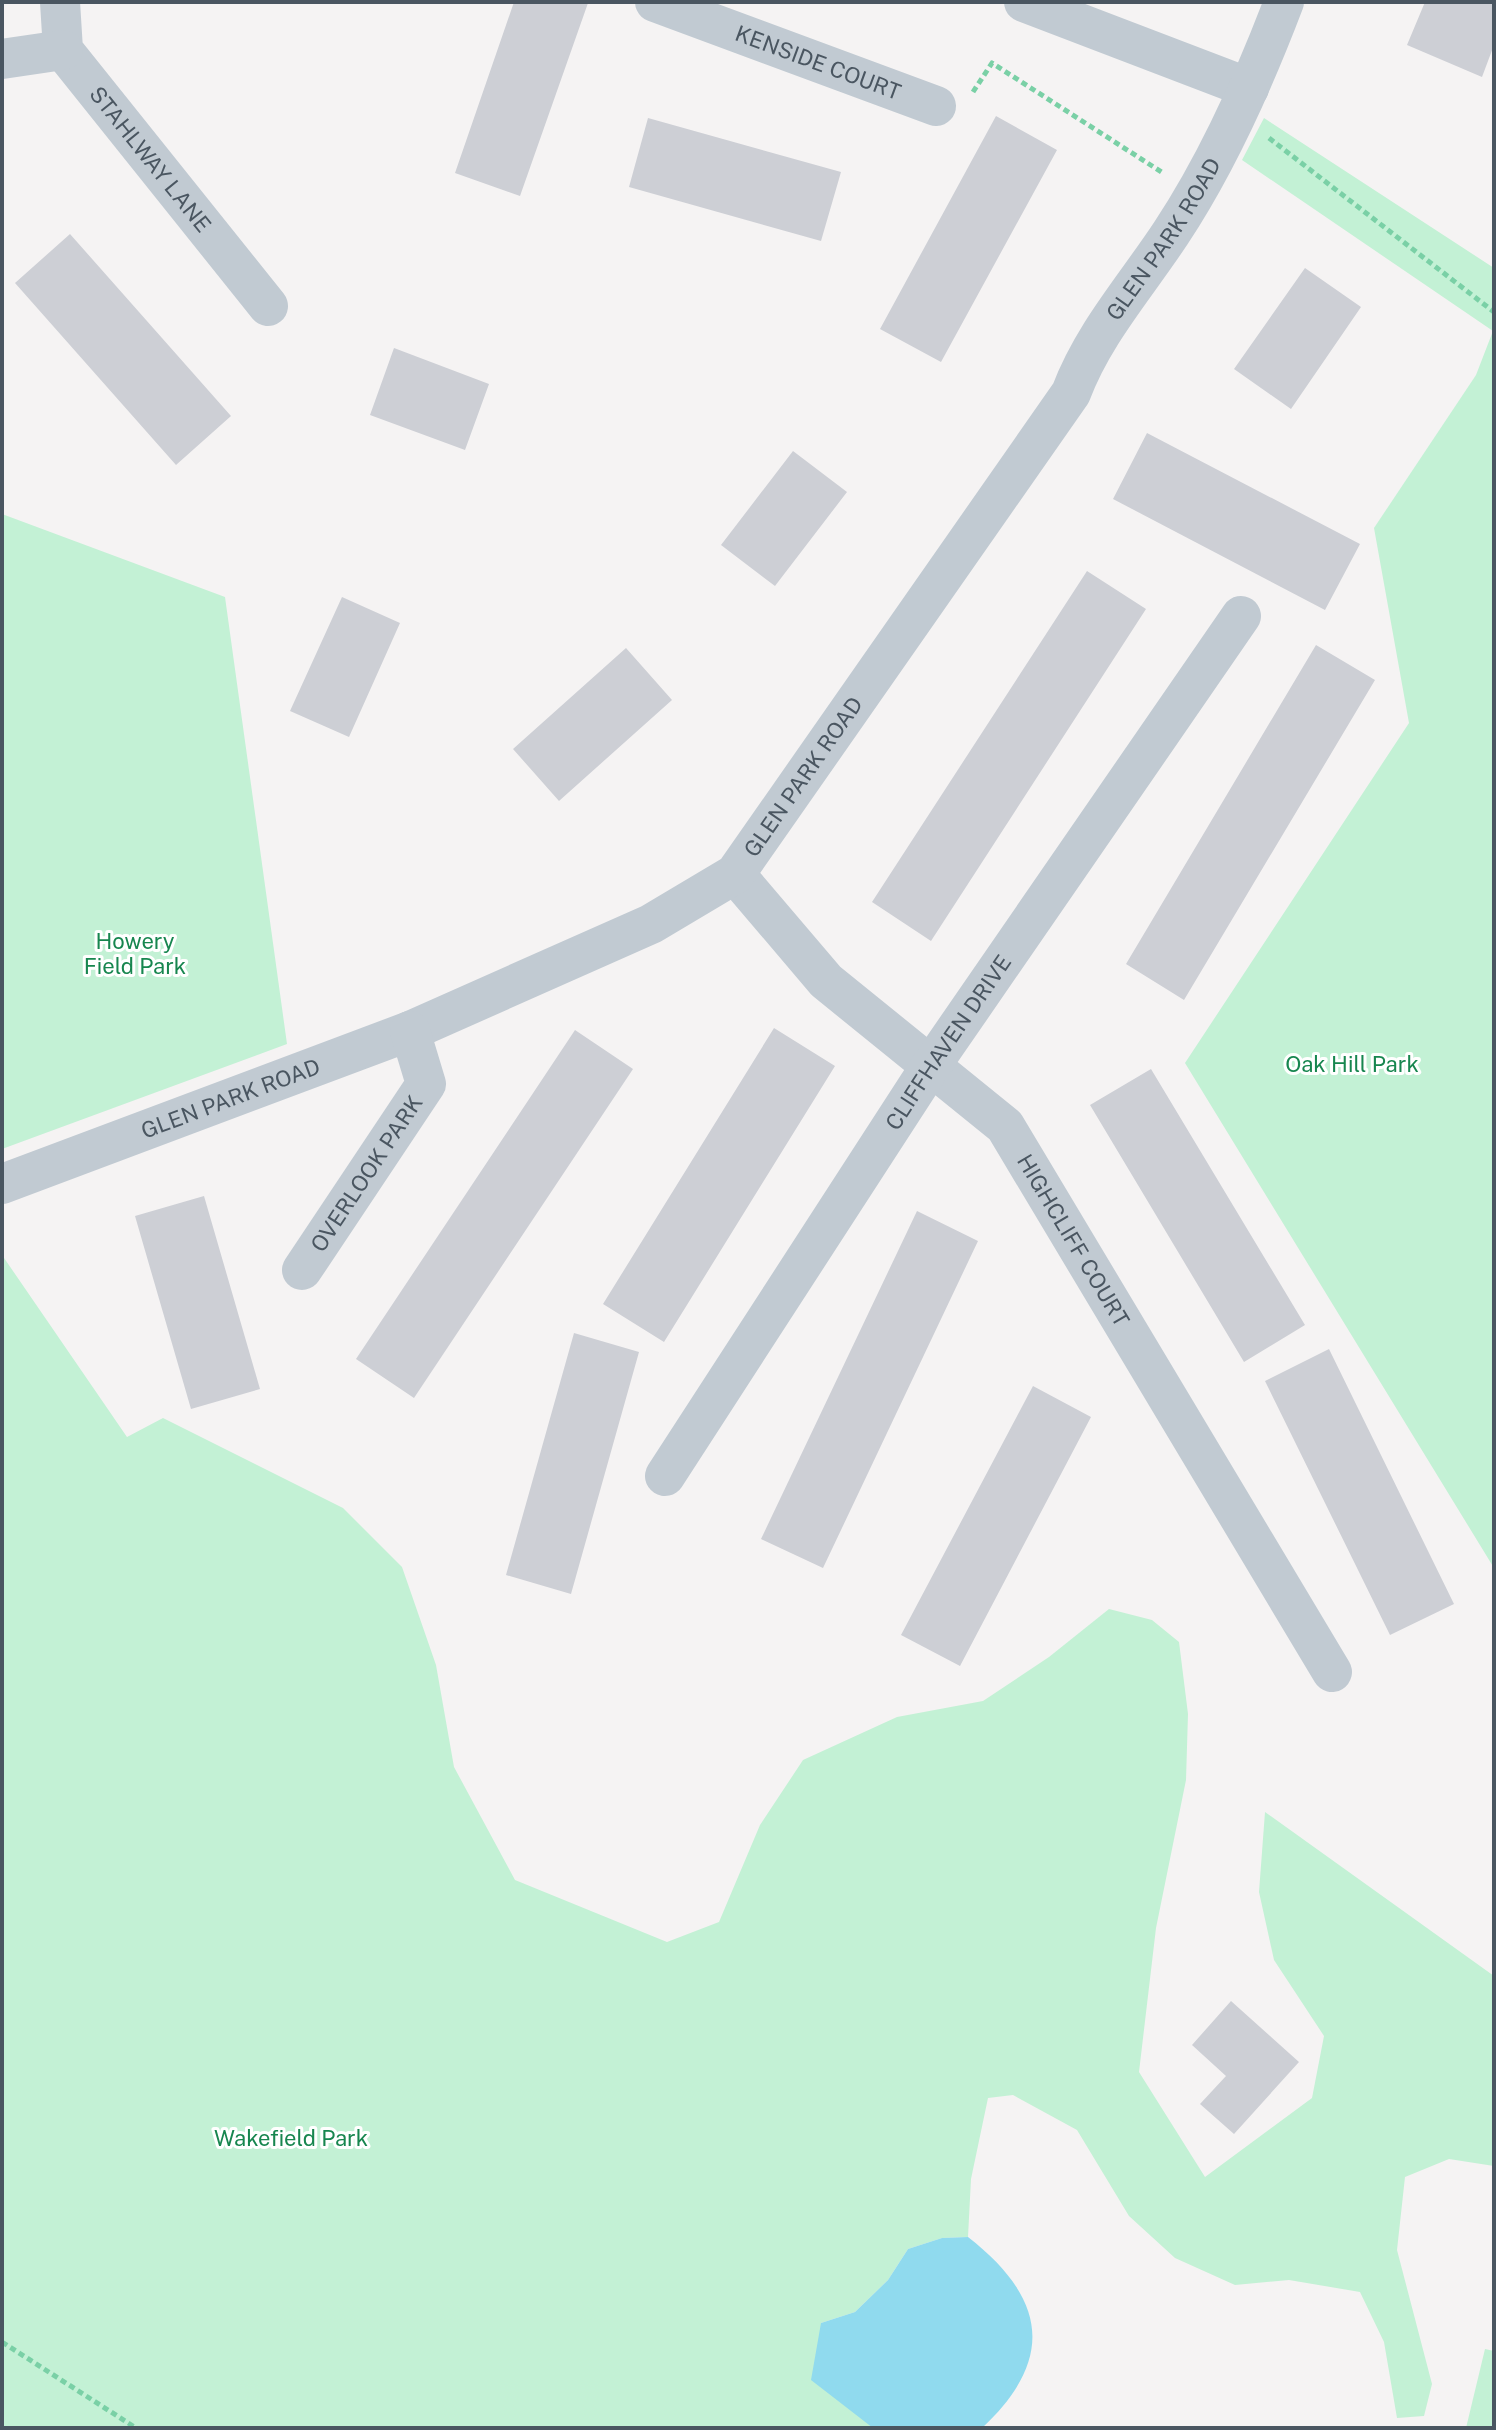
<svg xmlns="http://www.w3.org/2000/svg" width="1496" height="2430" font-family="'Public Sans',sans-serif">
  <rect width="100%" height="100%" fill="#f5f3f3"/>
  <!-- green -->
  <path fill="#c3f1d5" d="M1264,118l230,150v1300l-309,-505 224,-340 -35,-195 102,-153 17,-44 -251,-171z
    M2,514l223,83 62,447 -285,105z
    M2,1255l125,182 36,-19 180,90 59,59 34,98 18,102 61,113 152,62 52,-20 41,-97 43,-65 94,-43 86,-16 66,-44 60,-48 43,11 27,22 9,72 -2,66 -30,148 -17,144 66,105 107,-79 12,-62 -50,-76 -15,-68 6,-80 229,164v190l-45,-7 -44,18 -8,73 35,134 -8,32 -27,2 -13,-76 -24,-50 -71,-12 -54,5 -60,-27 -46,-42 -52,-86 -64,-35 -25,3 -17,81 -3,58 -26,1 -34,11 -20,31 -33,32 -34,11 143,105h-962z
    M1485,2349l9,2v77h-28z"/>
  <!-- water -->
  <path fill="#90daee" d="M968,2237c77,60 89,121 14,191h-109l-62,-48 10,-57 34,-11 33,-32 20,-31 34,-11z"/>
  <!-- building -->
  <path fill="#cdcfd5" d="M514,2l74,1 -68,193 -65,-23z
    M1425,2h69v43l-12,32 -75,-32z
    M996,116l61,34 -116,212 -61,-33z
    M648,118l193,54 -20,69 -192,-54z
    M70,234l161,182 -55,49 -161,-182z
    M1305,268l56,39 -70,102 -57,-40z
    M394,348l95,36 -24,66 -95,-35z
    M1147,433l213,111 -35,66 -212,-111z
    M793,451l54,41 -72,94 -54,-41z
    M1087,571l59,38 -215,332 -59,-39z
    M342,597l58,26 -51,114 -59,-26z
    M1316,645l59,35 -191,320 -58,-36z
    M626,648l46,52 -113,101 -46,-52z
    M774,1028l61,38 -171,276 -61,-38z
    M575,1030l58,39 -219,329 -58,-39z
    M1151,1069l154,256 -61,37 -154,-257z
    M204,1196l56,193 -69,20 -56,-193z
    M917,1211l61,30 -155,327 -62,-29z
    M574,1333l65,19 -68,242 -65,-19z
    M1329,1349l125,255 -64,31 -125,-254z
    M1033,1386l58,31 -131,249 -59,-31z
    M1231,2001l68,61 -65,72 -34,-30 26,-28 -34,-31z"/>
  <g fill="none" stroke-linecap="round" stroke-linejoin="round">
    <!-- path -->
    <path stroke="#7ad0a6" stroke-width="5" stroke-dasharray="6 4" stroke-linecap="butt" d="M973,92l19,-29 171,110
      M1269,138l225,174
      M2,2342l134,86"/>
    <!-- minor -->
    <g stroke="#c1cad2" stroke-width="40">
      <path id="s1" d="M60,2l3,48 205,256"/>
      <path id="s2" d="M655,2l281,104"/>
      <path d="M1024,2l225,86"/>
      <path d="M2,59l61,-9"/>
      <path id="s3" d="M735,874l91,107 179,145 327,546"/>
      <path id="s4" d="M2,1184l408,-153 241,-107 84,-50 336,-481c22,-59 65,-107 100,-160 47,-71 83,-152 113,-231"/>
      <path id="s5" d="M302,1270l124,-186 -16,-53"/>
      <path id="s6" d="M665,1476l265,-409 311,-451"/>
    </g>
  </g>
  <g text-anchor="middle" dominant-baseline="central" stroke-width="6" stroke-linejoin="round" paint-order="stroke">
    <!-- street labels -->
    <g font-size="22" fill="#4a5661" stroke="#fff">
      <text stroke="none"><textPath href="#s2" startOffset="174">KENSIDE COURT</textPath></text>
      <text stroke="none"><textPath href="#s1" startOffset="188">STAHLWAY LANE</textPath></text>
      <text stroke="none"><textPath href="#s4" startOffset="1564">GLEN PARK ROAD</textPath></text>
      <text stroke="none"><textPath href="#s4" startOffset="916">GLEN PARK ROAD</textPath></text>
      <text stroke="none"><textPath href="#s6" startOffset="518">CLIFFHAVEN DRIVE</textPath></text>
      <text stroke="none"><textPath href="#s4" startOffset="244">GLEN PARK ROAD</textPath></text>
      <text stroke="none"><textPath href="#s5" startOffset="116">OVERLOOK PARK</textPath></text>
      <text stroke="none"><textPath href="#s3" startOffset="504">HIGHCLIFF COURT</textPath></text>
    </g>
    <!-- park labels -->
    <g font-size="22" fill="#17864f" stroke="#fff">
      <text x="135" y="941">Howery<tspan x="135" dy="25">Field Park</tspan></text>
      <text x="1352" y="1064">Oak Hill Park</text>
      <text x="291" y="2138">Wakefield Park</text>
    </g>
  </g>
  <!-- border -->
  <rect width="1496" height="2430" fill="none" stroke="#4a5661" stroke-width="8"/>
</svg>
